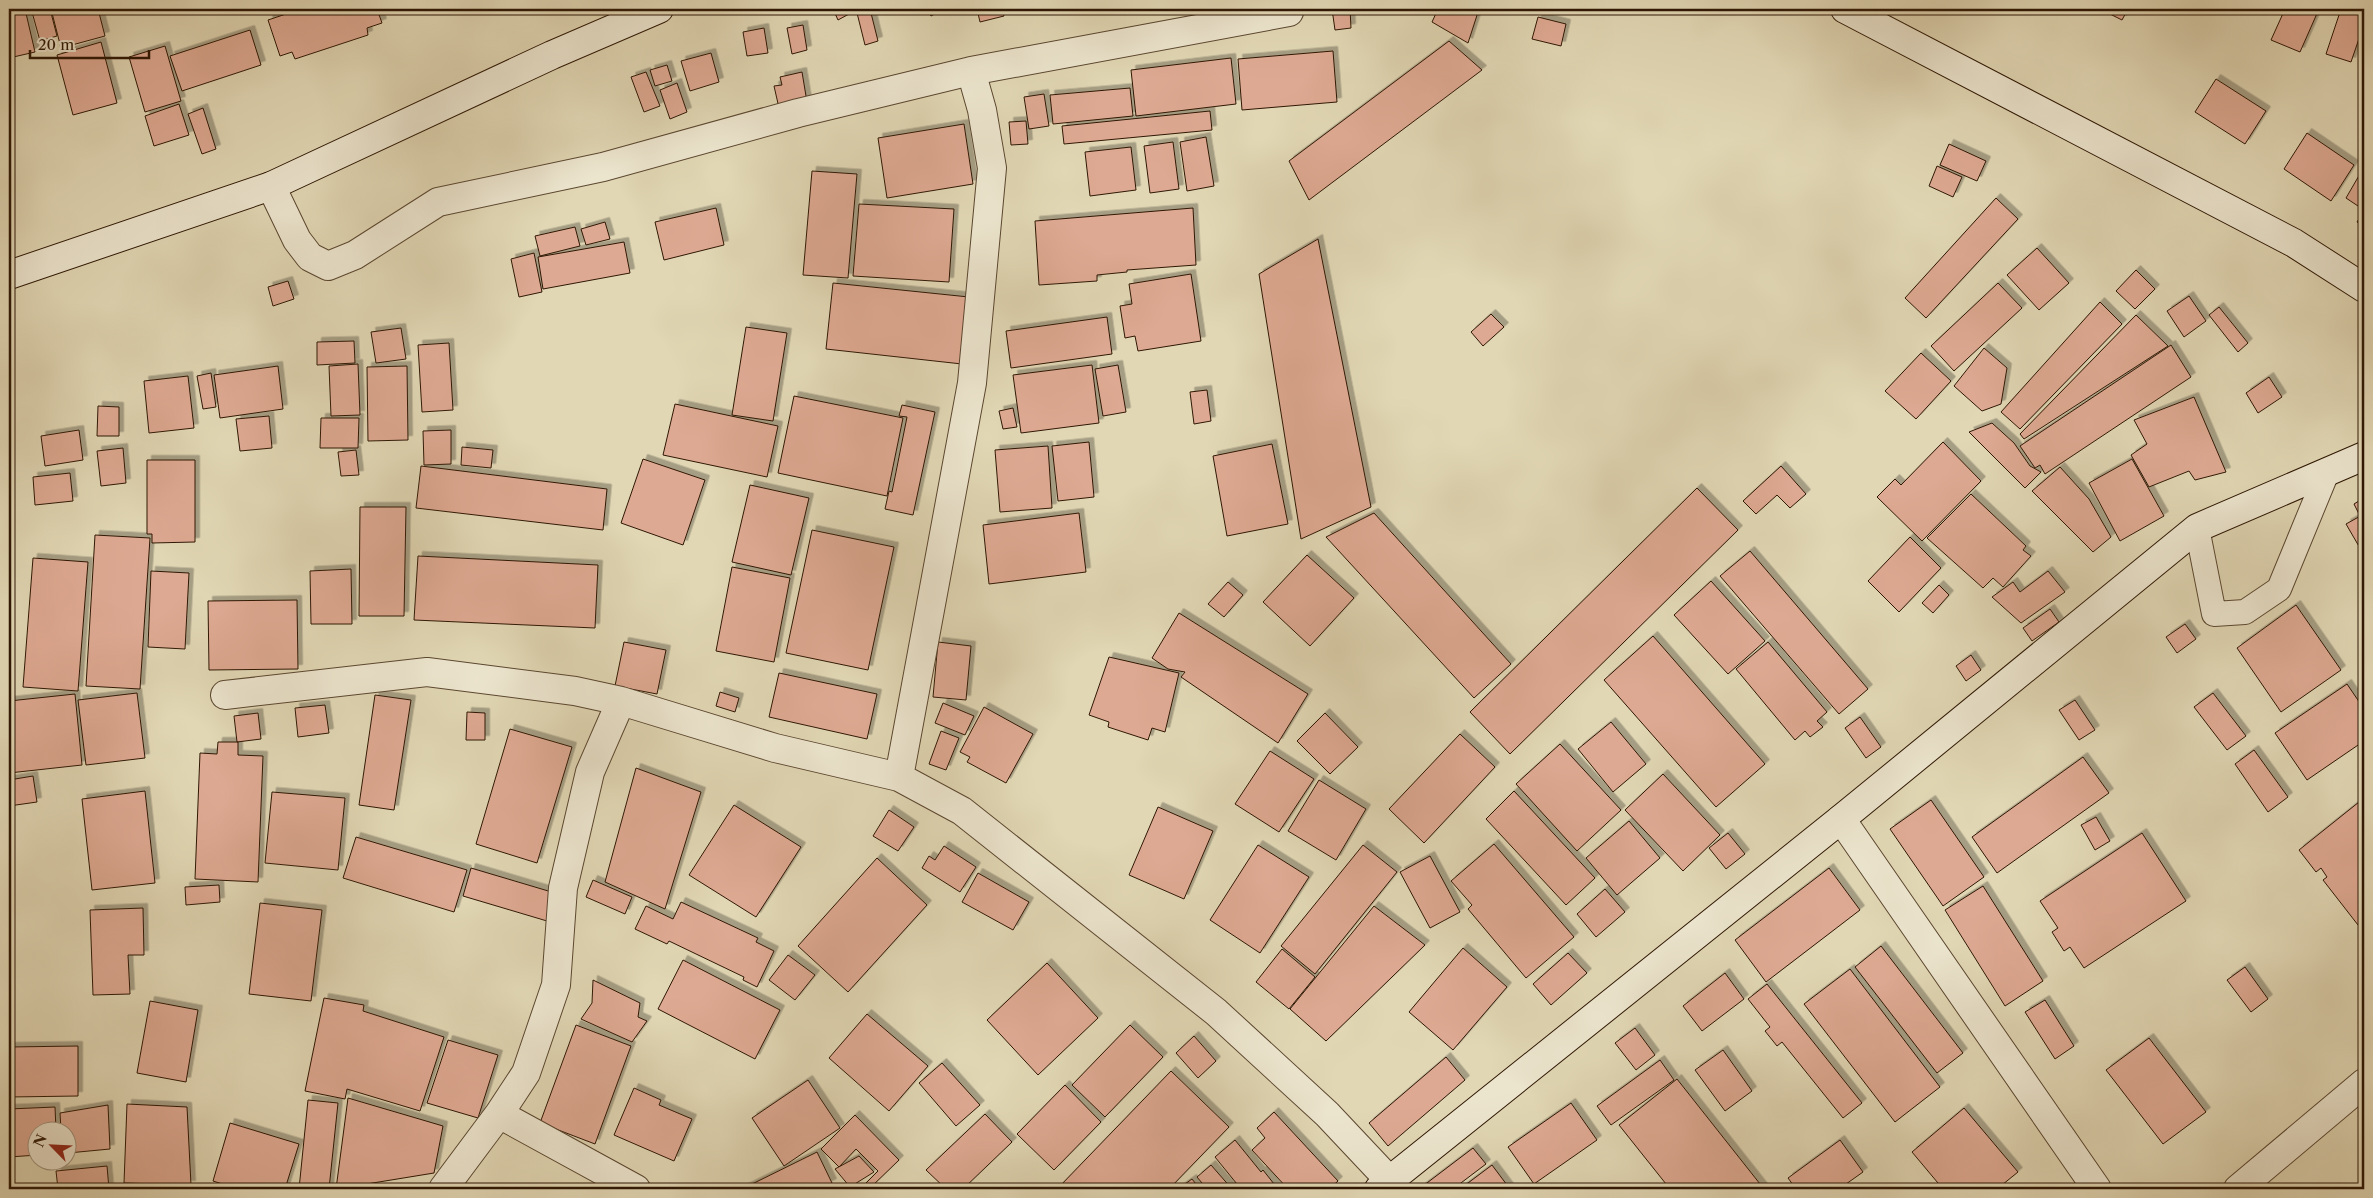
<svg xmlns="http://www.w3.org/2000/svg" width="2373" height="1198" font-family="'Libre Caslon Text',serif">
  <defs>
    <filter id="shadow"><feDropShadow dx="4.5" dy="-4.5" stdDeviation="0" flood-color="#0004"/></filter>
  </defs>
  <rect width="100%" height="100%" fill="#e1d7b4"/>
  <filter id="stains"><feTurbulence type="fractalNoise" baseFrequency=".004" numOctaves="4"/><feColorMatrix values="0 0 0 0 .2 0 0 0 0 .09 0 0 0 0 .02 0 0 0 .5 -.17"/></filter>
  <radialGradient id="worn" r=".72"><stop offset=".6" stop-color="#630" stop-opacity="0"/><stop offset="1" stop-color="#630" stop-opacity=".3"/></radialGradient>
  <!-- building -->
  <path fill="#dea992" stroke="#2e1704" filter="url(#shadow)" d="M9,9h16l10,43 -26,6z
    M43,9h7l7,27 -17,5 -8,-29z
    M51,9h47l7,27 -44,12z
    M301,9h76l5,14 -15,5 1,7 -73,24 -3,-7 -12,4 -12,-36z
    M833,9h13l3,5 -11,6z
    M856,9h14l8,32 -13,4z
    M927,9h15v1l-11,6z
    M977,9h25l2,7 -24,6z
    M1332,9h18l1,19 -16,2z
    M1438,9h41l-11,34 -36,-21z
    M2100,9h28l-6,11z
    M2285,9h34l-19,43 -29,-12z
    M2341,9h23v15l-13,38 -25,-8z
    M1538,17l28,7 -5,22 -29,-7z
    M803,25l4,25 -15,4 -5,-26z
    M764,28l4,25 -21,3 -4,-24z
    M250,30l11,35 -79,26 -12,-35z
    M1449,41l33,29 -173,130 -20,-39z
    M101,42l16,61 -44,12 -16,-60z
    M165,46l16,55 -36,11 -16,-55z
    M1333,51l4,51 -95,8 -4,-51z
    M711,53l8,29 -29,9 -9,-30z
    M1231,58l5,46 -100,12 -5,-46z
    M667,65l5,16 -17,5 -5,-16z
    M646,72l14,34 -16,6 -13,-35z
    M802,72l5,30 -28,6 -5,-22 8,-1 -2,-8z
    M2216,79l50,32 -21,33 -50,-32z
    M677,83l10,29 -17,7 -10,-29z
    M1130,88l3,28 -80,8 -3,-29z
    M1044,94l5,32 -20,3 -5,-32z
    M179,104l10,31 -35,11 -9,-30z
    M203,108l13,41 -14,5 -14,-40z
    M1210,111l2,19 -148,14 -2,-18z
    M1026,121l2,23 -17,1 -2,-23z
    M964,124l9,60 -86,14 -9,-60z
    M2307,133l47,32 -23,36 -47,-32z
    M1206,137l8,49 -27,5 -7,-49z
    M1173,142l6,47 -29,4 -6,-47z
    M1949,144l37,17 -9,20 -37,-16z
    M1131,147l5,43 -46,6 -5,-44z
    M1937,166l25,11 -9,20 -24,-11z
    M2364,167v43l-18,-12z
    M812,171l45,3 -9,104 -45,-3z
    M1996,198l22,21 -92,99 -21,-20z
    M859,204l95,5 -5,73 -96,-6z
    M716,208l8,37 -60,15 -9,-38z
    M1193,208l3,57 -69,5v2l-30,3v6l-58,4 -4,-64z
    M2364,211v16l-7,-5z
    M605,222l5,17 -24,6 -5,-16z
    M575,227l5,19 -40,10 -5,-20z
    M1318,239l53,268 -70,32 -42,-265z
    M624,242l6,31 -87,16 -5,-32z
    M2037,248l32,35 -30,27 -32,-35z
    M534,253l8,39 -23,5 -8,-38z
    M2136,270l19,19 -20,20 -19,-18z
    M1191,274l10,67 -63,10 -3,-15 -10,2 -5,-32 12,-2 -3,-20z
    M288,281l6,18 -21,7 -5,-19z
    M833,283l136,14 -7,67 -136,-15z
    M1998,283l24,25 -68,63 -23,-25z
    M2189,296l17,25 -22,16 -17,-26z
    M2100,302l22,22 -102,105 -19,-17z
    M2219,307l29,36 -10,9 -29,-37z
    M1491,314l13,13 -21,19 -12,-14z
    M2136,315l32,31 -144,93 -4,-5z
    M1107,317l5,37 -101,14 -5,-37z
    M746,327l41,6 -14,88 -41,-6z
    M401,328l5,31 -30,4 -5,-31z
    M354,341l1,22 -38,2v-23z
    M449,343l4,67 -31,2 -4,-67z
    M2171,345l20,32 -146,97 -5,-9 -5,3 -15,-22z
    M1984,348l23,20 -6,36 -19,7 -28,-25z
    M1921,353l30,28 -35,38 -31,-28z
    M358,364l2,51 -29,1 -2,-50z
    M1092,365l7,58 -78,10 -8,-58z
    M1118,365l8,47 -23,4 -8,-47z
    M278,366l5,43 -63,9 -6,-43z
    M407,366l1,74 -40,1 -1,-74z
    M211,373l5,34 -13,2 -6,-33z
    M188,376l6,52 -45,5 -5,-52z
    M2269,377l13,20 -24,16 -12,-20z
    M1207,390l4,31 -17,3 -4,-32z
    M794,396l109,22 -16,78 -109,-23z
    M2194,397l32,75 -31,8 -6,-9 -40,16 -18,-32 16,-11 -13,-24z
    M675,404l103,22 -11,51 -104,-22z
    M902,405l33,7 -22,103 -28,-6 4,-18 3,1 15,-75 -8,-1z
    M98,406l21,1v29h-22z
    M1013,408l4,19 -14,2 -4,-18z
    M269,416l3,32 -32,3 -4,-32z
    M321,418h38l-1,30h-38z
    M1992,423l22,20 16,23 11,6 -16,16 -56,-56z
    M79,430l4,30 -38,6 -4,-30z
    M451,430v34l-27,1 -1,-34z
    M1089,442l5,55 -36,4 -6,-55z
    M1943,442l38,39 -59,60 -45,-44 18,-18 6,6z
    M1272,444l16,80 -61,12 -14,-80z
    M1048,446l4,62 -52,4 -5,-62z
    M462,447l31,3 -2,18 -30,-3z
    M123,448l3,35 -25,3 -4,-35z
    M356,450l3,25 -18,1 -3,-24z
    M643,459l62,21 -22,65 -62,-22z
    M2132,459l32,57 -44,25 -31,-58z
    M147,460h48v82l-43,1v-9h-5z
    M421,466l186,23 -4,41 -187,-22z
    M1781,466l25,28 -16,14 -13,-13 -21,19 -13,-13z
    M2060,467l29,32 22,38 -18,15 -61,-61z
    M70,473l3,28 -38,4 -2,-28z
    M750,485l59,13 -18,77 -59,-13z
    M1697,488l41,42 -228,224 -40,-42z
    M1971,494l55,52 -3,4 8,6 -28,31 -10,-9 -10,10 -56,-50z
    M2362,499l2,13 -5,2 -5,-10z
    M360,507h46l-2,109h-45z
    M1079,513l7,59 -97,12 -6,-59z
    M1374,513l137,151 -37,34 -148,-161z
    M2364,514v41l-18,-31z
    M812,530l82,17 -26,123 -82,-17z
    M95,535l55,3 -10,151 -54,-3z
    M1910,537l31,31 -42,44 -31,-31z
    M1750,551l118,138 -29,25 -119,-138z
    M1307,555l47,43 -44,48 -47,-44z
    M418,556l180,9 -3,63 -181,-8z
    M33,558l55,4 -10,129 -55,-4z
    M732,567l58,11 -16,84 -58,-11z
    M351,569l1,55h-41l-1,-53z
    M151,571l38,2 -4,76 -37,-2z
    M2048,571l17,21 -44,31 -29,-26 21,-15 7,10z
    M1711,581l54,60 -37,33 -54,-59z
    M1228,582l15,13 -19,22 -16,-13z
    M1939,585l10,10 -16,18 -11,-10z
    M297,600l1,69 -89,1 -1,-69z
    M2296,605l45,65 -60,42 -44,-64z
    M2050,609l9,13 -27,19 -9,-13z
    M1179,613l129,81 -30,49 -97,-66 4,-5 -17,-3 -16,-11z
    M2185,624l11,15 -19,14 -11,-16z
    M1653,636l112,128 -49,43 -112,-127z
    M624,642l42,8 -9,44 -42,-8z
    M938,642l33,4 -5,54 -33,-3z
    M1768,642l59,70 -10,9 6,6 -13,10 -5,-6 -10,9 -59,-71z
    M1971,655l10,15 -15,11 -10,-15z
    M1109,657l70,16 -14,59 -13,-4 -4,12 -40,-13 1,-5 -20,-7z
    M779,673l98,21 -10,45 -98,-22z
    M2347,684l17,25v32l-57,39 -32,-47z
    M720,692l19,6 -4,14 -19,-6z
    M137,693l8,65 -59,7 -8,-65z
    M2213,693l33,43 -19,14 -33,-43z
    M75,694l7,71 -73,8v-72z
    M375,695l36,5 -17,110 -35,-5z
    M2075,700l20,30 -16,10 -20,-30z
    M943,703l31,13 -9,19 -30,-12z
    M325,705l4,28 -31,4 -3,-29z
    M984,707l49,27 -27,49 -39,-21 3,-5 -10,-5z
    M467,712l18,1v27h-19z
    M258,713l3,26 -24,3 -3,-26z
    M1325,713l33,34 -28,27 -33,-33z
    M1860,717l21,30 -15,11 -21,-30z
    M1611,722l35,42 -33,28 -35,-43z
    M510,729l62,18 -35,116 -61,-19z
    M941,731l18,7 -13,32 -17,-6z
    M1460,734l35,33 -71,76 -35,-34z
    M218,742h20v13l25,1 -5,126 -63,-3 5,-126 17,1z
    M1560,744l61,66 -44,41 -61,-67z
    M2254,750l34,47 -20,15 -33,-48z
    M1270,751l44,28 -35,53 -44,-28z
    M2083,757l26,36 -112,80 -25,-36z
    M636,768l65,24 -36,117 -60,-27z
    M1663,774l57,61 -37,36 -58,-61z
    M33,776l4,26 -28,4v-26z
    M1319,780l47,29 -30,51 -48,-29z
    M145,791l10,92 -63,7 -10,-91z
    M1514,791l81,87 -29,27 -80,-86z
    M272,792l73,6 -7,72 -73,-7z
    M2364,798v122l-6,5 -35,-45 4,-3 -6,-9 -5,4 -17,-22z
    M1931,800l53,77 -41,29 -53,-77z
    M734,805l67,42 -45,70 -67,-42z
    M1158,807l55,24 -29,68 -55,-24z
    M889,810l25,17 -16,24 -25,-15z
    M2096,817l14,24 -15,9 -14,-25z
    M1629,821l31,37 -43,37 -31,-37z
    M1728,833l17,21 -19,15 -17,-21z
    M2142,833l44,68 -102,67 -14,-21 -6,4 -12,-19 6,-4 -18,-27z
    M356,837l111,33 -13,42 -111,-34z
    M1494,844l80,93 -48,41 -58,-69 4,-4 -21,-24z
    M1258,845l51,32 -49,76 -50,-33z
    M1363,845l34,27 -82,102 -34,-28z
    M944,846l32,21 -16,25 -38,-24 7,-12 6,4z
    M1430,856l30,56 -30,16 -30,-56z
    M877,858l50,47 -79,87 -50,-46z
    M471,868l84,25 -8,28 -84,-25z
    M1829,868l31,42 -94,72 -31,-42z
    M978,873l51,29 -16,28 -51,-28z
    M593,880l39,17 -7,17 -39,-17z
    M219,885l1,17 -34,3 -1,-18z
    M1983,886l60,95 -38,25 -60,-96z
    M1605,889l20,23 -29,25 -19,-23z
    M681,902l77,36 -2,4 18,9 -17,36 -14,-7 1,-3 -75,-36 -2,3 -32,-15 11,-23 27,13z
    M260,903l62,7 -11,91 -62,-7z
    M1374,906l51,39 -99,96 -36,-32z
    M143,908l1,47h-16l2,39 -37,1 -3,-85z
    M1881,946l82,107 -26,20 -82,-106z
    M1463,948l44,39 -54,63 -44,-38z
    M1282,949l33,28 -26,32 -33,-27z
    M1568,953l19,20 -36,32 -18,-21z
    M788,955l27,20 -20,25 -26,-20z
    M683,960l97,50 -25,49 -97,-50z
    M1047,963l51,55 -60,57 -51,-55z
    M2245,967l23,32 -17,13 -24,-32z
    M1850,969l90,118 -45,35 -91,-118z
    M1725,973l19,26 -42,32 -19,-25z
    M593,980l47,23 -2,14 9,4 -15,21 -51,-23 11,-16z
    M1767,984l95,119 -19,15 -61,-76 -5,4 -12,-15 5,-4 -22,-28z
    M324,998l40,7 -1,6 81,26 -24,74 -73,-22 -2,10 -40,-8z
    M2045,1000l29,46 -19,13 -30,-47z
    M150,1001l48,9 -12,72 -49,-9z
    M867,1014l61,52 -39,45 -60,-53z
    M576,1025l55,21 -36,98 -55,-21z
    M1130,1025l33,32 -58,60 -33,-32z
    M1635,1028l20,27 -19,15 -21,-27z
    M1194,1036l22,25 -18,17 -22,-25z
    M2149,1038l57,74 -43,32 -57,-74z
    M448,1040l50,15 -20,63 -51,-15z
    M78,1046v50l-69,1v-50z
    M1723,1050l29,41 -27,20 -30,-41z
    M1446,1057l19,23 -77,66 -19,-23z
    M1660,1060l14,20 -63,45 -14,-19z
    M942,1063l38,42 -24,21 -37,-43z
    M1171,1071l58,56 -60,62h-108l-2,-2z
    M1677,1079l87,110h-94l-51,-64z
    M808,1080l32,48 -56,38 -32,-48z
    M1065,1085l36,37 -47,48 -37,-36z
    M634,1088l27,12 -2,5 33,14 -18,42 -60,-26z
    M348,1098l95,28 -9,47 -98,16z
    M308,1100l30,3 -9,86h-30z
    M1571,1103l26,37 -63,44 -26,-37z
    M127,1104l60,3 4,78 -67,-2z
    M108,1105l2,44 -42,4v-23h-7l-1,-17z
    M55,1107l1,23h-18v25l-29,2v-48z
    M1964,1108l54,64 -21,17h-54l-31,-37z
    M1274,1112l64,69 -9,8h-41l-36,-39 13,-12 -8,-10z
    M985,1114l27,28 -49,47h-17l-20,-19z
    M855,1115l44,45 -30,29h-9l18,-18 -22,-22 -17,18 -18,-18z
    M230,1123l69,21 -14,45h-47l-25,-8z
    M1235,1140l26,32 2,-2 15,19h-37l-26,-32z
    M1840,1140l23,32 -24,17h-43l-8,-11z
    M1473,1148l13,16 -33,25h-34z
    M817,1152l15,31 -12,6h-78z
    M859,1156l15,16 -24,15 -15,-18z
    M1211,1165l21,24h-25l-10,-12z
    M1492,1165l18,24h-50z
    M107,1166l2,23h-51l-2,-18z
    M1192,1179l8,10h-22z"/>
  <g fill="none" stroke-linecap="round" stroke-linejoin="round">
    <!-- lane casing -->
    <g stroke="#5b4730" stroke-width="26">
      <path id="lane" d="M2197,528l17,86 31,-2 34,-23 49,-119"/>
    </g>
    <!-- street casing -->
    <g stroke="#5b4730" stroke-width="30">
      <path id="street" d="M271,186l26,54 13,17 18,9 27,-11 83,-53 165,-35 195,-54 173,-42 318,-59
        M225,695l202,-23 148,19 46,10 154,47 124,29 63,34 254,201 111,102 64,68
        M899,777l73,-394 20,-215 -10,-58 -11,-39
        M1841,819l256,370
        M499,1114l27,-41 30,-88 7,-97 27,-116 31,-71
        M443,1189l56,-75 137,75
        M2238,1189l126,-106"/>
    </g>
    <!-- secondary casing -->
    <g stroke="#2e1704" stroke-width="30">
      <path id="secondary" d="M1845,9l449,234 70,45
        M9,275l262,-89 281,-131 107,-46
        M1379,1189l462,-370 356,-291 167,-72"/>
    </g>
    <!-- lane -->
    <use href="#lane" stroke="#ece5ce" stroke-width="24"/>
    <!-- street -->
    <use href="#street" stroke="#ece5ce" stroke-width="28"/>
    <!-- secondary -->
    <use href="#secondary" stroke="#ece5ce" stroke-width="28"/>
  </g>
  <!-- margin -->
  <rect width="2373" height="1198" fill="none" stroke="#e1d7b4" stroke-width="30"/>
  <rect x="10" y="10" width="2353" height="1178" fill="none" stroke="#2e1704" stroke-width="2.5"/>
  <rect x="15" y="15" width="2343" height="1168" fill="none" stroke="#2e1704"/>
  <!-- north arrow -->
  <g transform="translate(52 1146) rotate(294)"><circle r="24" fill="#ece5ce" stroke="#a0937d"/>
  <path d="M0-4L9 19L0 12L-9 19Z" fill="#8f2418"/>
  <text y="-8" font-size="14" font-weight="bold" text-anchor="middle" fill="#2e1704">N</text>
  </g>
  <!-- scale -->
  <path d="M30 50v8h119v-8" fill="none" stroke="#2e1704" stroke-width="2.5"/>
  <text x="38" y="50" font-size="15" fill="#2e1704" stroke="#ece5ce" stroke-width="4" paint-order="stroke">20 m</text>
  <rect width="100%" height="100%" filter="url(#stains)"/>
  <rect width="100%" height="100%" fill="url(#worn)"/>
</svg>
